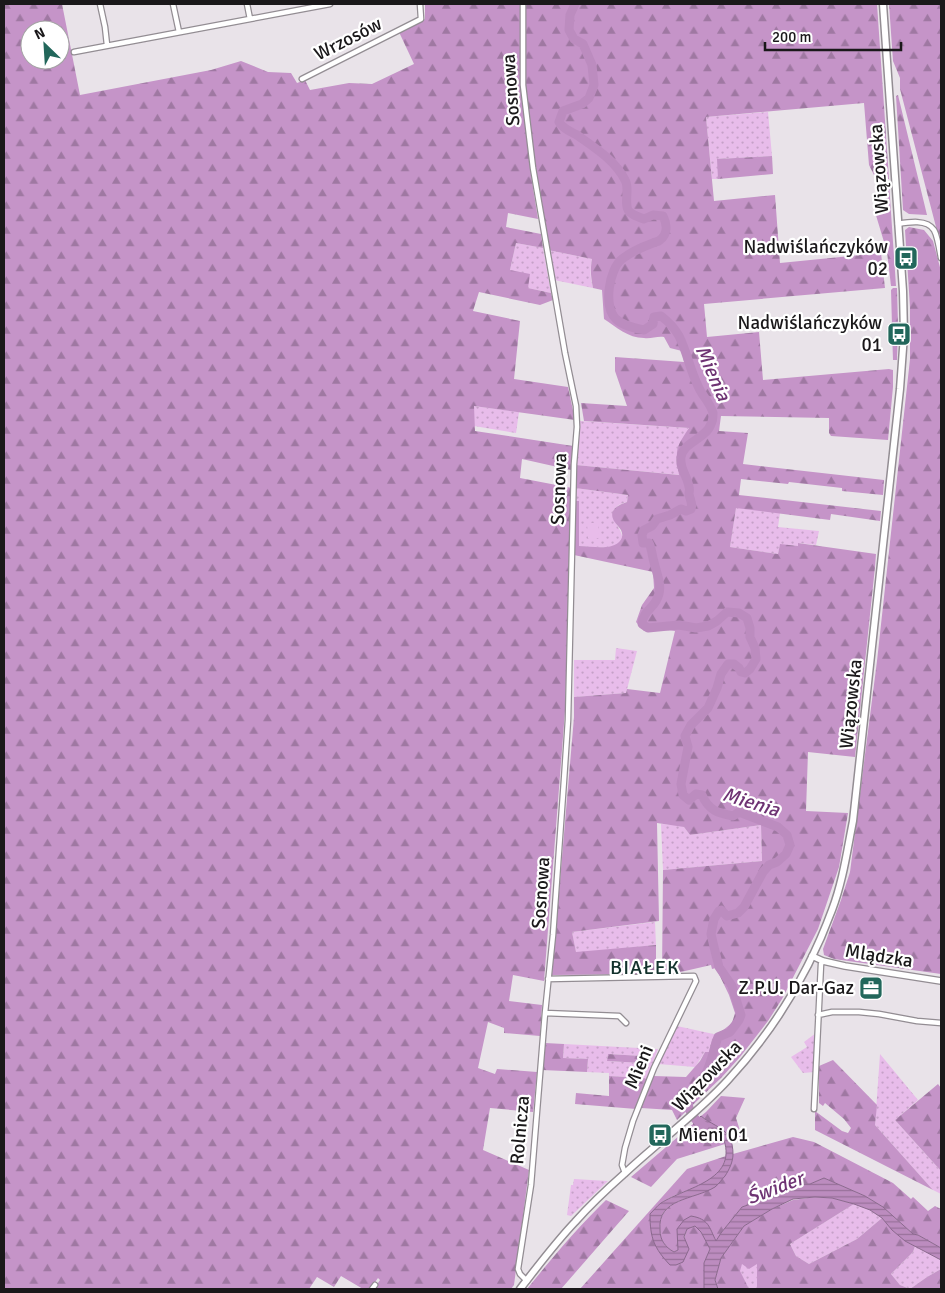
<svg xmlns="http://www.w3.org/2000/svg" width="945" height="1293" font-family="Signika,sans-serif">
  <defs>
    <pattern id="grass-dots" width="8" height="8" patternUnits="userSpaceOnUse" patternTransform="scale(1.25)"><rect width="8" height="8" fill="#e8bcea"/><path d="M2 2h.1M6 6h.1" fill="none" stroke="#c6a1c8" stroke-width="1.8" stroke-linecap="round"/></pattern>
    <pattern id="forest-firs" width="22" height="20" patternUnits="userSpaceOnUse" patternTransform="scale(1.25)"><rect width="22" height="20" fill="#c594c8"/><path d="M5 1l3.5 6h-7zM16 11l3.5 6h-7z" fill="#9f78a2"/></pattern>
    <pattern id="water-rules" width="6" height="5" patternUnits="userSpaceOnUse" patternTransform="scale(1.25)"><rect width="6" height="5" fill="#bc8cbf"/><path d="M0 2.5h6" fill="none" stroke="#98719a"/></pattern>
  </defs>
  <rect width="100%" height="100%" fill="#e9e3e9"/>
  <!-- grass -->
  <path fill="url(#grass-dots)" fill-rule="evenodd" d="M768,112l4,44 -54,3v20h-6l-6,-62z
    M516,243l27,5 8,45 -23,-5 -18,-18z
    M548,250l44,9c-2,11 -2,19 1,29l-39,-8z
    M474,406l45,6 -3,21 -42,-7z
    M580,421l109,7 -13,32 4,15 -104,-10 3,-23z
    M575,488l53,7 -1,7c-37,10 14,35 -13,44 -11,3 -24,1 -35,0v-44l-3,-1z
    M736,507l44,6 -2,14 41,4 -3,14 -17,-2 -1,3 -18,-1 -2,9 -48,-7z
    M616,648l21,3 -11,42 -52,4v-37h41z
    M661,824l18,1 5,2 6,8 71,-10 1,36 -99,9z
    M655,922l1,23 -80,8 -4,-21z
    M677,1026l41,9 -6,4 -3,13h-4l-10,15 -37,-3z
    M816,1033l-2,39 -11,1 -12,-16 16,-10 -3,-5z
    M564,1044l94,5 -11,30 -3,-1 -35,-2v-3l-22,-1 1,-13 -25,-1zM608,1054l34,2v7l-35,-2z
    M880,1054l38,46 -23,20 46,51v23l-8,-4 -58,-65z
    M574,1179l34,2 -37,35 -4,-1 4,-30h2z
    M854,1204l16,6 12,8 -25,21 -48,25 -13,-8 -6,-12z
    M915,1246l26,14v9l-14,8 -17,12 -10,-4 -9,-11 22,-22z
    M742,1263l15,1v25h-8l-10,-18z"/>
  <!-- forest -->
  <path fill="url(#forest-firs)" fill-rule="evenodd" d="M4,4h58l18,91 131,-25 30,-9 27,11 23,1 6,10 8,-3 5,10 39,-7 23,1 42,-20 -15,-32 26,-13v-15h96v81l12,103 5,31 -30,-6 -2,14 35,7 2,14 -27,-5 -6,27 20,4 -2,14 23,5 2,7 -13,5 -61,-13 -6,19 47,10 -6,58 54,8 7,33 -101,-14 1,25 98,15 -2,24 -49,-11 -2,19 52,10 -7,223 -21,270 -31,-6 -4,26 33,4 -2,31 -36,-3v-5l-16,-6 -10,46 17,6 2,-5 40,3 -4,40 -43,-4 -7,42 46,20 -15,115 -3,4h-137l6,-9 -2,-2 -8,11h-7l-22,-13 -7,11 -17,-10 -8,12h-305zM30,30h30v30h-30z
    M526,4h351l12,175h-11l-3,-2 -6,-12 -5,-62 -158,14 8,84 61,-6 5,68 101,-10 4,35 -181,16 3,33 52,-5 4,48 126,-11 4,1v17l-5,53 -57,-4 -2,-3v-15l-108,-2 -2,15 29,2 -5,31 141,16 -1,15 -41,-4v-3l-53,-6 -1,2 -47,-5 -2,16 142,16 -1,10 -49,-7 -1,6 -94,-12 -6,39 48,7 2,-10 18,2v-3l78,11 -1,13 -20,190 -47,-5 -2,59 42,2 -9,54 -21,62 -36,70 -14,22 -28,36 -18,20 -45,43 -5,-10 -31,-2 12,-32 33,1 14,-16 5,-9h4l3,-13 20,-16 3,-10 -6,-18 -13,-27 -4,1 -1,-4 -39,9h-10l1,-104 99,-9 -1,-36 -71,10 -6,-8 -27,-4 2,98 -87,11 4,20 80,-7v29l-104,1 22,-258v-20l52,-4 1,-4 33,4 15,-62c-10,-2 -20,0 -31,0l-8,-9 6,-17 12,-17 -1,-16 -79,-17 2,-54h3v45c9,0 18,2 27,1 9,-1 20,-6 15,-17 -2,-3 -5,-6 -7,-9 -6,-11 4,-16 13,-19l1,-7 -53,-7 1,-23 103,10c-3,-25 -5,-25 10,-47l-105,-7 -3,-18 46,3 -12,-35v-14l69,5 -2,-11 -12,-3 -6,-11c-7,-1 -13,2 -20,1 -16,0 -28,-11 -40,-19l-2,-29 -9,-2c-2,-10 -3,-18 -1,-29l-44,-9 -12,-67 -11,-99z
    M889,4h52v242l-41,-157v-11l-7,-17z
    M898,95l29,120 -18,-1 -6,-4 -7,-114z
    M772,156l1,18 -55,5 -1,-20z
    M889,183l7,103h-5l-4,-34 -12,-40 3,-26 4,-2z
    M909,227l15,3 9,11 8,30v703l-107,-15 -10,-4 -1,-6 18,-49 9,-28 27,-211 33,-302v-52l-5,-77z
    M893,288h4l1,37 -6,1 -1,-36z
    M898,329l-1,31h-4l-1,-29z
    M545,1043l19,1 -1,14 25,1 -1,13 -45,-2z
    M608,1054l34,2v7l-35,-2z
    M833,1060l44,45 -2,20 58,65 -118,-60v-19l27,20 6,2 3,-5 -7,-9 -19,-16 -2,3 -4,-3v-37z
    M609,1076l35,2 3,1 -11,30 -61,-5 1,-11 33,3z
    M938,1084l3,4v83l-46,-51z
    M721,1096l24,2 -9,20 7,22 -11,3 -2,-6 -29,-21 5,-4z
    M693,1124l31,16 1,4 -48,15 -26,28 -20,-10z
    M793,1137l21,5 79,41 18,16 2,-2 15,14 7,-5 6,3v39l-23,-13 -5,-1 -30,-27 -18,-11 -41,-18 -14,6 -23,1 -13,11 -32,11 -21,26 -5,9 -25,-26 -13,34 -4,2c-9,-5 -14,-12 -14,-22 -2,-28 26,-30 46,-39 3,-2 8,-3 10,-5 5,-6 12,-20 17,-27v-5z
    M726,1156c-5,31 -45,32 -65,47 -6,4 -8,15 -11,21l26,41 11,-36 8,-3 6,6 9,17 -6,14v26h-124l107,-120z
    M815,1197l17,1 22,6 -64,40 6,12 13,8 48,-25 25,-21c10,12 20,21 33,28l-2,6 -22,22 9,11 10,4 17,-12 14,-8v20h-184v-25l-8,5 -7,-5 -2,7 9,18h-31l-3,-9 6,-22 23,-32 28,-17 21,-9z
    M606,1200l23,11 -68,78h-34c25,-31 50,-61 79,-89z"/>
  <!-- park -->
  <path fill="#e8bcea" d="M587,523h11l1,15h-11z"/>
  <!-- water -->
  <path fill="url(#water-rules)" stroke="#8b698e" d="M701,1116c8,7 21,11 28,20 3,5 4,13 4,18 0,8 -4,16 -8,22 -3,3 -6,8 -10,11 -21,13 -58,11 -55,43 0,10 5,17 14,22l4,-2 -1,-21 7,-9 7,-4c18,3 18,11 25,25l5,-8 21,-26 32,-11 13,-11 23,-1 14,-6 41,18 18,11 30,27 5,1 23,13v12l-36,-19 -13,-11 -10,-12 -12,-8 -16,-6 -22,-6 -17,-1 -22,2 -21,10 -28,17 -23,32 -6,22 3,9h-14v-26l6,-14 -9,-17 -6,-6 -8,3 -3,8 5,12 -6,13 -7,3h-6c-16,-17 -20,-27 -20,-51 4,-4 7,-8 11,-11 25,-16 76,-22 63,-63l-31,-16z"/>
  <g fill="none" stroke-linecap="round" stroke-linejoin="round">
    <!-- river -->
    <path stroke="#bc8cbf" stroke-width="9" d="M575,4l-5,11 -1,15 5,9 9,5 9,21 2,20 -5,13 -7,6 -19,7 -4,11c4,7 11,9 18,13 18,13 38,25 48,45 2,3 2,7 2,11 -1,20 -2,21 17,28l9,-4 10,1c4,8 5,18 -3,24 -2,2 -5,2 -7,3 -11,4 -22,9 -31,16 -13,10 -19,48 -6,60 7,7 19,9 28,11l9,-6 1,-7 7,-1c8,6 13,11 18,20 8,16 11,34 19,50 4,10 12,16 15,27 0,3 0,8 -2,11 -5,15 -28,18 -30,33 -2,11 7,20 8,30 1,2 0,5 0,7 1,6 4,9 2,15l-5,2 -5,-2 -11,6 -13,4 -5,7 -8,4 -2,5 1,8h6c3,6 3,13 5,19 3,14 10,25 2,39 -5,9 -13,11 -14,23l6,4 31,-3 17,3 12,-2 9,-5 10,-9 12,1 8,5 3,10v9l5,11 1,11 -6,10 -5,4 -4,-1 -2,-4 -5,-4h-6l-7,10 -4,14 -9,20 -17,17 -6,11 3,11 -7,37 2,11 6,5 7,-6 6,1c7,16 16,18 31,21l6,-4 39,15 9,8 3,10 -4,9 -9,8 -8,3 -6,7 -19,35 -6,6 -11,3 -6,-6 -2,1 -5,8 -3,15 4,17 4,16 13,19 9,29 -2,5 -9,12 -12,5c-4,11 -6,23 -11,34 -3,7 -10,12 -15,19 -9,14 -1,28 12,36"/>
    <!-- minor casing -->
    <g stroke="#938d93" stroke-width="7">
      <path id="minor" d="M100,4l5,23 2,18
        M173,4l6,28
        M247,4l3,15
        M523,4v81l10,83 32,185 11,53 1,21 -3,37 -6,256 -4,60 -11,155 -8,78 -14,172 -13,84 2,5 7,7
        M74,52l256,-48
        M302,79l119,-60 -1,-15
        M898,224c11,-2 29,-5 36,6 3,5 6,22 7,28
        M548,979l146,-3 2,5 -42,87 -21,53 -8,27 -3,17 3,8
        M545,1013l74,3 7,7
        M818,1015l14,-3h27l20,2 38,7 24,2
        M814,1109l7,-145 2,-3
        M372,1289l3,-4"/>
    </g>
    <!-- tertiary casing -->
    <g stroke="#938d93" stroke-width="8">
      <path id="tertiary" d="M812,956l11,5 22,5 96,15"/>
    </g>
    <!-- secondary casing -->
    <g stroke="#938d93" stroke-width="9">
      <path id="secondary" d="M520,1289c18,-23 35,-46 55,-67 15,-17 32,-33 49,-48 34,-32 73,-60 104,-94 47,-51 80,-105 104,-170 11,-29 15,-59 21,-89l47,-432 4,-54 -1,-44 -20,-287"/>
    </g>
    <!-- minor -->
    <use href="#minor" stroke="#fff" stroke-width="4.5"/>
    <!-- tertiary -->
    <use href="#tertiary" stroke="#fff" stroke-width="5.5"/>
    <!-- secondary -->
    <use href="#secondary" stroke="#fff" stroke-width="6"/>
  </g>
  <!-- icons -->
  <defs>
    <g id="bus-square" transform="scale(1.25)"><rect x="-9" y="-9" width="18" height="18" rx="4" fill="#22675b" stroke="#fff"/><path d="M-5-6H5V4H4V6H2V4H-2V6H-4V4H-5ZM-3.5-4V0h7V-4ZM-3.5 1.2v1.5H-2V1.2ZM2 1.2v1.5H3.5V1.2Z" fill="#fff"/></g>
    <g id="office-square" transform="scale(1.25)"><rect x="-9" y="-9" width="18" height="18" rx="4" fill="#22675b" stroke="#fff"/><path d="M-6-3h4V-5.5h4V-3h4V5H-6ZM-1-4.5V-3h2v-1.5ZM-6 0V1H6V0Z" fill="#fff"/></g>
  </defs>
  <g fill-rule="evenodd">
    <use href="#bus-square" x="906" y="258"/>
    <use href="#bus-square" x="899" y="334"/>
    <use href="#office-square" x="871" y="988"/>
    <use href="#bus-square" x="660" y="1135"/>
  </g>
  <g text-anchor="middle" dominant-baseline="central" stroke-width="4.5" stroke-linejoin="round" paint-order="stroke">
    <!-- street labels -->
    <g font-size="19" fill="#1a181a" stroke="#fff">
      <text transform="translate(348 39) rotate(-27)">Wrzosów</text>
      <text transform="translate(511 90) rotate(-94)">Sosnowa</text>
      <text transform="translate(879 169) rotate(-94)">Wiązowska</text>
      <text transform="translate(559 489) rotate(-88)">Sosnowa</text>
      <text transform="translate(851 704) rotate(-84)">Wiązowska</text>
      <text transform="translate(541 893) rotate(-86)">Sosnowa</text>
      <text transform="translate(879 956) rotate(9)">Mlądzka</text>
      <text transform="translate(639 1067) rotate(-67)">Mieni</text>
      <text transform="translate(707 1076) rotate(-46)">Wiązowska</text>
      <text transform="translate(520 1130) rotate(-85)">Rolnicza</text>
    </g>
    <!-- poi labels -->
    <g font-size="19" fill="#1a181a" stroke="#fff" text-anchor="end">
      <text x="888" y="247">Nadwiślańczyków<tspan x="888" dy="22">02</tspan></text>
      <text x="882" y="323">Nadwiślańczyków<tspan x="882" dy="22">01</tspan></text>
      <text x="854" y="988">Z.P.U. Dar-Gaz</text>
      <text x="678" y="1135" text-anchor="start">Mieni 01</text>
    </g>
    <!-- water labels -->
    <g font-size="20" font-style="italic" fill="#6e3373" stroke="#fff">
      <text transform="translate(713 373) rotate(66)">Mienia</text>
      <text transform="translate(751 802) rotate(17)">Mienia</text>
      <text transform="translate(775 1188) rotate(-21)">Świder</text>
    </g>
    <!-- neighbourhood labels -->
    <g font-size="20" letter-spacing="1" fill="#12322c" stroke="#fff">
      <text x="645" y="967">BIAŁEK</text>
    </g>
  </g>
  <!-- border -->
  <rect width="945" height="1293" fill="none" stroke="#1a181a" stroke-width="10"/>
  <!-- north arrow -->
  <g transform="translate(45 45) rotate(335)"><circle r="24" fill="#ffffff" stroke="#a3a3a3"/>
  <path d="M0-4L9 19L0 12L-9 19Z" fill="#22675b"/>
  <text y="-8" font-size="14" font-weight="bold" text-anchor="middle" fill="#1a181a">N</text>
  </g>
  <!-- scale -->
  <path d="M765 42v8h136v-8" fill="none" stroke="#1a181a" stroke-width="2.5"/>
  <text x="772" y="42" font-size="15" fill="#1a181a" stroke="#ffffff" stroke-width="4" paint-order="stroke">200 m</text>
</svg>
